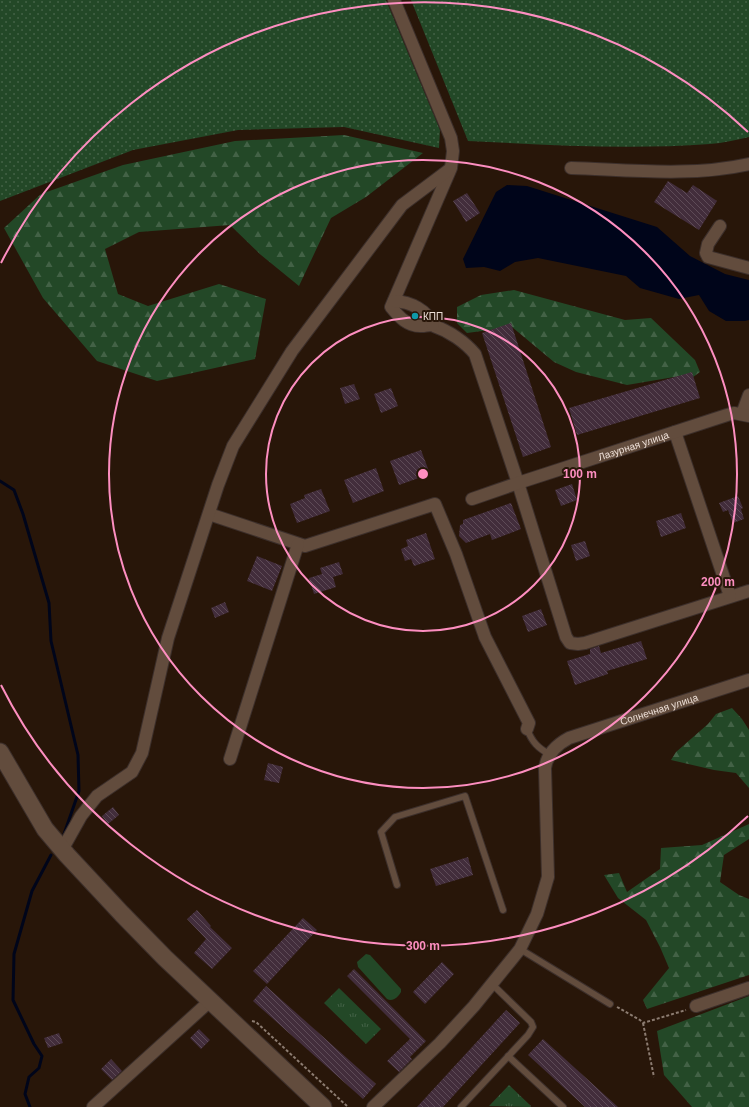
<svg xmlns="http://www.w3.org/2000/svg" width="749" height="1107" font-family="Helvetica,sans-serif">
  <defs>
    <pattern id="grass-dots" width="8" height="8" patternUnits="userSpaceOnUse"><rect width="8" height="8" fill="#234827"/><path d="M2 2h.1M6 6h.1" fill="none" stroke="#436246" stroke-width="1.8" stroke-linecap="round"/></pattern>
    <pattern id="forest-firs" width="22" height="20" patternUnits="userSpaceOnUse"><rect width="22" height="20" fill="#234827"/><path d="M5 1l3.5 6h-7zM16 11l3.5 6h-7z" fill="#436246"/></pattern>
    <pattern id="park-tufts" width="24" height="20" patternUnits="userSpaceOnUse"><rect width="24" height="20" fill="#234827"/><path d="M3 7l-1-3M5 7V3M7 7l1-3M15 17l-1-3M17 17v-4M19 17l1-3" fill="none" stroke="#436246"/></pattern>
    <pattern id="building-back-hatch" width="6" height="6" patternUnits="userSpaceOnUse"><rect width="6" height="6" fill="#422d3b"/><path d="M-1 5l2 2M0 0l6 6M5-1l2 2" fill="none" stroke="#5e4b57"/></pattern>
  </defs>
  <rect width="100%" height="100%" fill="#281609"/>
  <!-- grass -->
  <path fill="url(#grass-dots)" d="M0,0h386l54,130 -1,18 -95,-21 -106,3 -105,20 -133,51z
    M411,0h338v137c-13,3 -26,6 -39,7 -81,6 -162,1 -242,-3z"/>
  <!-- forest -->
  <path fill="url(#forest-firs)" d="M344,135l79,18 -57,44 -35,21 -32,68 -38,-31 -31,-30 -91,7 -34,17 13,45 30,12 71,-22 47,15 -11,60 -98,22 -60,-20 -54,-63 -39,-70 37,-34 82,-29 112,-24z
    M514,290l111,30 26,-2 44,42 5,12 -7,5 -7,-2 -59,10 -51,-13 -22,-10 -42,-35 -45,6 -10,-10v-16l24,-12z
    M732,708l10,11 7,11v58l-13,-15 -22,-3 -43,-10 5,-8 32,-28 8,-10z
    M749,824v15l-25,16 -4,27 19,13 10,4v76l-102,34 -4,-9 26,-32 -9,-21 -14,-27 -28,-22 -14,-23 15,-2 8,19 33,-23 1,-21 41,-3z
    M749,996v111h-57l-28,-32 -7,-44z"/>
  <!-- park -->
  <path fill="url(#park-tufts)" d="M339,988l42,41 -15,15 -42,-41z
    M509,1085l22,21 -1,1 -41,-1z"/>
  <!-- garden -->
  <path fill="#234827" d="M366,954l4,1 31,34v3c-3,5 -8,10 -14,7l-29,-32 -1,-5z"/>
  <!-- water -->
  <path fill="#00051a" d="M507,185l20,1 130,41 33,29 35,18 24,6v40l-4,1h-19l-17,-10 -10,-16 -20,4 -39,-11 -14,-12 -88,-18 -23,4 -15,9 -16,-4 -18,1 -3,-9 33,-67z"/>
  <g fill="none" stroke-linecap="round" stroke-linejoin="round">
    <!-- stream -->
    <path stroke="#00051a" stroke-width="3" d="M0,481l14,9 9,24 26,89 2,38 27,114 1,36 -15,43
      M30,1107l-5,-13 4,-17 10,-9 3,-12 -8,-12 -21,-44 1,-46 18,-63 19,-36"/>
  </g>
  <!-- building -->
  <path fill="url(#building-back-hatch)" d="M668,181l19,12 6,-8 24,16 -18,29 -45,-28z
    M467,193l13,20 -14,9 -13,-21z
    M511,323l40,124 -28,10 -41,-124z
    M692,372l8,26 -123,37 -8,-27z
    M354,384l6,15 -15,5 -5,-16z
    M391,388l7,18 -17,7 -7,-19z
    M421,450l9,24 -31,11 -9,-24z
    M376,468l8,23 -31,12 -9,-23z
    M572,484l5,16 -16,6 -6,-16z
    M321,489l9,22 -33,12 -7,-19 15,-6 -1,-3z
    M738,496l5,12 -2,1 3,10 -11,4 -5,-13 -5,2 -4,-9z
    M511,503l10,26 -29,11 -2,-6 -24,9 -7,-7 1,-11 3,-1v-4z
    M681,513l5,15 -25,9 -5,-16z
    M426,533l9,26 -21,7 -3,-7 -6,2 -4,-12 7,-3 -2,-6z
    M585,541l5,15 -14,5 -5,-16z
    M257,556l25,10 -10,25 -25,-10z
    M339,562l4,12 -10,3 3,10 -22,7 -5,-16 13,-4 -2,-6z
    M225,602l4,10 -14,6 -4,-10z
    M541,609l6,16 -19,7 -6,-16z
    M641,641l6,18 -40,12 1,3 -33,11 -8,-24 23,-7v-5l9,-3 2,7z
    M268,763l15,4 -4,16 -15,-3z
    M113,807l6,8 -11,9 -6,-8z
    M468,857l5,18 -37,11 -6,-17z
    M197,910l14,16 -1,1 22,21 -20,21 -18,-16 12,-14 -19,-20z
    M303,918l14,12 -50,54 -14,-13z
    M442,962l12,12 -29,30 -12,-12z
    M354,969l72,72 -16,16 2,2 -13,13 -12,-11 23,-22 -63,-63z
    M266,986l110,98 -13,15 -110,-98z
    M506,1010l14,13 -77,84h-26z
    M199,1029l11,11 -9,9 -11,-11z
    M59,1033l4,10 -15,5 -4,-10z
    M543,1039l75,68h-33l-57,-52z
    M111,1059l11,12 -10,9 -11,-11z"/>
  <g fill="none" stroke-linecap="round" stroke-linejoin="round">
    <!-- lane casing -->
    <g stroke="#3c2f2b" stroke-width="8">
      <path id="lane" d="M527,729c5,13 11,19 22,25
        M397,885l-16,-53 14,-15 70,-21 38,114
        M520,949l90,55
        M508,1056l55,51
        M461,1107l67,-72 5,-8 -2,-5 -39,-38"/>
    </g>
    <!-- street casing -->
    <g stroke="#3c2f2b" stroke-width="14">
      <g id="street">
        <path d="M394,0l57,138 2,13 -2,17 -60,139c8,10 17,20 31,19 4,0 8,-2 12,0 15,5 31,16 41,28l43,129 48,154 4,6 8,1 7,-1 164,-52"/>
        <path d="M571,168c59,2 120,9 178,-4"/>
        <path d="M720,226l-12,18 -2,9 2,4 41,11"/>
        <path d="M394,301c17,1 33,9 39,24"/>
        <path d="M742,414l7,-19"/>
        <path d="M675,432l55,164"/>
        <path id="s1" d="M472,499l46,-16 209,-68 7,-2 15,3"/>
        <path d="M209,514l96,32 130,-42 21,50 29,83 44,86 -2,6"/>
        <path d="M230,759l68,-215"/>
        <path d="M62,850l19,-34 16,-20 35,-24 10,-19 26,-115 50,-153 15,-39 59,-95 110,-146 48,-36"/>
        <path d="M696,1006l53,-18"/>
        <path d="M93,1107l117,-106"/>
        <path id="s2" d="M373,1107l67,-64 34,-37 38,-47 8,-10 17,-35 11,-37 -3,-109c2,-14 11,-23 24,-30l180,-58"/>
      </g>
    </g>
    <!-- secondary casing -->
    <g stroke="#3c2f2b" stroke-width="19">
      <path id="secondary" d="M0,752l45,77 22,26 55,59 43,44 158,149"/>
    </g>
    <!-- path -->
    <path stroke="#8c7c71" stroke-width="2" stroke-dasharray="3 2" stroke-linecap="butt" d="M617,1007l23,13 3,3 43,-13
      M252,1021l4,1 92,85
      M643,1023l11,54"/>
    <!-- lane -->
    <use href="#lane" stroke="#624c3d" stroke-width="6"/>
    <!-- street -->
    <use href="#street" stroke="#624c3d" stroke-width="12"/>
    <!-- secondary -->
    <use href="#secondary" stroke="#624c3d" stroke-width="17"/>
  </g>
  <!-- distance rings -->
  <g fill="none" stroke="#fd8ec0" stroke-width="2">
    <circle cx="423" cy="474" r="157"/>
    <circle cx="423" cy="474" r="314"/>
    <path d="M748 816A472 472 0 0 1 1 685M1 263A472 472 0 0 1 748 132"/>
  </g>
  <!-- markers -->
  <circle fill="#0f9aa8" stroke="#281609" stroke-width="1.5" cx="415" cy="316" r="4"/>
  <g text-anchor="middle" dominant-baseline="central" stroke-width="4" stroke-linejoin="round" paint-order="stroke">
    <!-- poi labels -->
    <g font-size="10" fill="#eddfd7" stroke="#281609" text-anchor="start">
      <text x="423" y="316">КПП</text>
    </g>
    <!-- street labels -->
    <g font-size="10" fill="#eddfd7" stroke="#281609">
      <text stroke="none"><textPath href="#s1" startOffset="170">Лазурная улица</textPath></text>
      <text stroke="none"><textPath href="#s2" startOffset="537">Солнечная улица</textPath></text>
    </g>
  </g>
  <circle cx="423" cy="474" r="6" fill="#fd8ec0" stroke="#281609" stroke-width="2"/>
  <g font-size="12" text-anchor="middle" font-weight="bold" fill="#fd8ec0" stroke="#281609" stroke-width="4" stroke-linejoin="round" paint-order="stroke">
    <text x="580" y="478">100 m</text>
    <text x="718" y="586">200 m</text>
    <text x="423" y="950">300 m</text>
  </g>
</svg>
